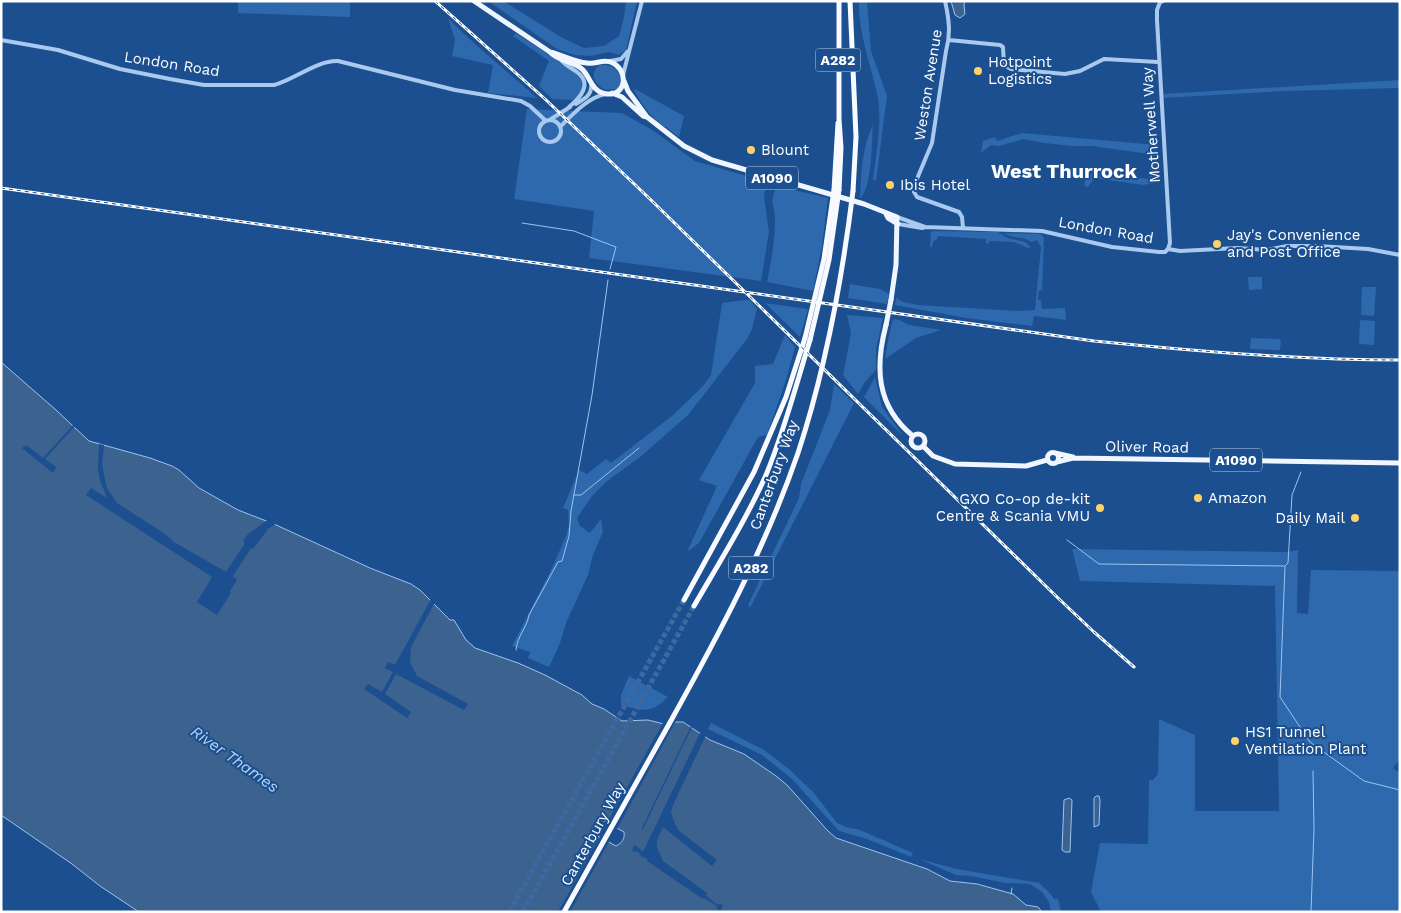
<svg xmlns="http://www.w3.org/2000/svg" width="1401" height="913" font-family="'Work Sans',sans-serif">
  <rect width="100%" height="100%" fill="#1b4f8f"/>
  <!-- green -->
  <path fill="#2e69ad" d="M238,1h112v16l-112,-4z
    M488,1h15l58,36 23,11 20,-2 15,-10 5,-19 2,-16h11l-11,49 -7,5 -10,-3 -18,4 -16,-1 -18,-6z
    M859,1h8l4,50 16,45 -11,85 -3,-1c3,-25 9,-56 5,-81 -6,-33 -20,-64 -19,-98z
    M448,18c28,29 59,53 89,80l-49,-5 5,-28 -41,-9 3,-16z
    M516,33l62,41c6,9 6,14 0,24l-6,2 -20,-1 -13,-13 10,-25 -36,-25z
    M600,65c12,-1 17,4 22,14l-1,5 -4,5 -11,1c-11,-4 -18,-17 -6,-25z
    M1400,80v8l-115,3 -123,7v-4z
    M635,89l49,27 -5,21 -11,-8v-1c-15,-6 -26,-24 -34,-38z
    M527,109l95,4 32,18 41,30 72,21 -3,14 5,36 -8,49 -172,-23 5,-47 -80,-12z
    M873,125c-2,21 0,56 -12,73h-1c1,-24 2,-51 13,-73z
    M1022,133l135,12 3,37 -17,3 -49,-7 -6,9 -4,-1 3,-12 4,-1 58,6 3,-23 -2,-2 -58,-8h-19l-29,-3 -21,-4 -24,7 -8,-1 -10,8 2,-12 12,-4 2,4z
    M777,186l51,12 -6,48 -9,45 -46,-9c4,-20 8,-41 8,-62 0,-17 -7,-16 2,-34z
    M933,231l65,1 10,6 17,4 6,5 -3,1 -14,-6 -25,-1v3l-3,-1v-4l-48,-3 -1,3 -4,3 -1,5h-2l1,-15z
    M1004,233l37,1 3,4 -2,52h-3l-1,10h3l1,9 23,-1 1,12 -32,-4 -2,10 -66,-8 -71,-13 1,-7 7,4 15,3 102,6 15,-1 6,-63 -4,-7 -6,2c-8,-7 -18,-2 -27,-9z
    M1248,277h14v12l-13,1z
    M850,284l30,5 9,5 -2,10 -39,-6z
    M1362,287h14l-2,29 -13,-1z
    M744,300h6l7,9 -5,20 -5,10 -59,76 -48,42 -34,25 -14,14 -15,22 3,8 10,7 11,-14 2,13 -10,23 -5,20 -22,48 -6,20 -11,24 -21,-9 2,-6 -18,-6 40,-78 14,-32 3,-11 -1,-15 -5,-2 16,-38 8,4 19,-15 5,4 61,-47 31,-30 8,-11 11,-72z
    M765,303l43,6 -8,28z
    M847,315l36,3 -7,31v21l-11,12 -7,12 -15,-19 8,-42z
    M893,319l6,1 10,5 32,5 -25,8 -31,21 4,-24z
    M1360,320l15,1 -1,24 -15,-1z
    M785,335l10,12 -9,33 -19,55 -9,2 -59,106 -12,9 30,-66 -18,-6 56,-97v-17l18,-2z
    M1251,338l28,1 2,2 -1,9 -30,-1z
    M875,377l7,30 22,30 -40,-40z
    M834,384l20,19 -104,205 -2,-3 51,-107 2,-14 29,-74z
    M1072,549l215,3 11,-2 -1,63 11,1 3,-44 89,1v189l-7,8 7,5v139h-299l-10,-20 9,-49 48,1 1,-64h4l5,-6 1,-55 36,16v76h84l-4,-225 -195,-5z
    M629,676l39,21c-17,17 -25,14 -47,8v-10z
    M711,723l53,27 25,19 24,23 24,31 9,4 14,3 53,23 -2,4 -44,-18 -28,-8 -47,-52 -30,-24 -54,-26z
    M919,859l38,10 82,14 10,9 5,7h4l3,13h-10l-2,-10 -7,-10 -12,-8 -25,-1 -34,-7 -15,-1z"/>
  <!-- water -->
  <path fill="#3c6290" stroke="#9cc4f0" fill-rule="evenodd" d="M951,1h14l-1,4 1,9 -5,4 -5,-3z
    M1,362l55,48 33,31 61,17 22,8 7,4 20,18 39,22 36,14 96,44 41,16 9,6 30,30h4l12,20 9,8 43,15 27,12 37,20 10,9 12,5 18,12 26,-1 24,6 2,-4h9l27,18 34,14 32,22 11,9 41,46 8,7 91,31 23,12 27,3 36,10 13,11 12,2 4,5h-903l-39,-26 -28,-22 -71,-49zM600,819l24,13c1,7 -2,11 -8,14l-24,-13 2,-8z
    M1096,796h3l1,4 -1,25 -5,2v-29z
    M1069,798l3,2 -2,52h-5l-3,-2 2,-50z"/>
  <!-- pier -->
  <path fill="#1b4f8f" d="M75,423l1,2 -31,34 11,8 -3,6 -31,-25 4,-3 17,13z
    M99,444l5,1 -2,19 3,16 2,8 10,15 48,31 9,8 52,30 19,-29 -2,-2 5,-7 21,-15 8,4 -9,6 -15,20 -2,-1 -18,28 4,4 -7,11 1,2 -14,22 -20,-13 15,-25 -126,-82 5,-7 16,10 -7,-18 -2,-11z
    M431,599l4,3 -24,45 -1,15 7,14 51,28 -4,6 -68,-36 -11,20 26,18 -4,6 -43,-29 4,-5 14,8 11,-20 -8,-4 3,-6 7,3z
    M677,719l-61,112 -10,-6 58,-104 7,2 1,-3z
    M692,724l1,1 -50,104 -1,-1z
    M701,731l5,4 -33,70 -2,7 2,7 5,11 39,30 -5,6 -49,-39 -6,13v7l6,14 44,32 -1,3 12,9 2,-1 3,2 -3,5 -4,-3 1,-2 -13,-8 -1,1 -56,-38v-2l-7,-3 1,-2 -5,-3 -2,1 -2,-2 3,-5 8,7z
    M601,835l9,5 -40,72h-12z"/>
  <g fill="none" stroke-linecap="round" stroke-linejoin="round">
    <!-- stream -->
    <path stroke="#9cc4f0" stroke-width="1" d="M522,223l52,8 42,16 -6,22
      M1301,472l-9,23 -4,68 -3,3 -5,131 30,45 54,39 36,9
      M574,495h7l58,-47
      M1067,540l32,24 185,2
      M516,650c1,-14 11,-22 13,-35l29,-53 4,-1 7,-25 2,-25 21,-116 16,-115
      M1011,894l1,-6
      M1311,912l3,-83 -1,-58"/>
    <!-- trunk-tunnel -->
    <path stroke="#3d69a0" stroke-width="5" stroke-dasharray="5 2.5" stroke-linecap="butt" d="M509,912l175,-312
      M523,912l171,-306"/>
    <!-- tertiary -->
    <path stroke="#a9c9ee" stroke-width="4" d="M945,1c4,18 6,33 1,50l-14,92 -18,43v6l3,5 42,15 3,5 1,11
      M1163,1l-3,1 -3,8v10l13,223 -2,6
      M1,40l57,10 62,19 50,10 34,6h70c20,-5 43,-25 64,-24l117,29 66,11 9,5 16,15
      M949,40l51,5 3,2 1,18 7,4 54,5 15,-3 24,-12 54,3
      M561,60c4,5 10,8 16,12 16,12 3,26 -8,35
      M610,61l11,-2 7,-8
      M623,75l19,-74
      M576,104c9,-5 17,-10 15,-21
      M551,119l19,-12
      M539 131a11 11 0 1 1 22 0a11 11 0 1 1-22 0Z
      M560,127c12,-12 28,-30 46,-33
      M897,217l28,10
      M898,224l24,4 3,-1 117,4 70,16 47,5h6l3,-3 12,2 58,-3 29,2 20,-4h30l51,3 32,6"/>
    <!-- primary -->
    <path stroke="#f0f6ff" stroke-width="5" d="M474,1l76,51c9,10 25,9 33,18 8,9 9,22 24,24 19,2 22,-22 6,-31 -10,-5 -17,2 -26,0 -13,-1 -24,-8 -37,-11
      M624,81l4,10 19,26
      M612,93l10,4 21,19 4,1 37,29 28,14 152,44 33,13 -1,48 -5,35
      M886,214l2,4 10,6
      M886,325c-11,42 -10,81 27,111
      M911 441a7 7 0 1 1 14 0a7 7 0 1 1-14 0Z
      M923,446l10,10 22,8 71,2 21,-6
      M1047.5 458a5.5 5.5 0 1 1 11 0a5.5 5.5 0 1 1-11 0Z
      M1055,453l18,4
      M1057,462l16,-4 327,5"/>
    <!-- trunk -->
    <path stroke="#f8faff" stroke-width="5" d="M839,1v118l2,29 -2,42
      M850,1l6,136 -3,54
      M834,190l4,-67
      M684,600l70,-128 32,-75 19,-59
      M694,606c25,-43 52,-86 72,-131 18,-43 30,-90 44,-135"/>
    <!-- rail casing -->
    <g stroke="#fff" stroke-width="3">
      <path id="rail" d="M435,1l110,98 106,101 407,398 36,34 40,35
        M1,188l1093,153c102,10 203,19 306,19"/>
    </g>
    <!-- rail -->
    <use href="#rail" stroke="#1b4f8f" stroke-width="1" stroke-dasharray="4" stroke-linecap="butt"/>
    <!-- primary-bridge -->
    <path stroke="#f0f6ff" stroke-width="5" d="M886,325l5,-25"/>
    <!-- trunk-bridge -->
    <path stroke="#f8faff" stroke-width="5" d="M805,338l19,-79 10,-69
      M810,340l19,-80 10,-70
      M564,912c34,-62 69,-124 104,-186 49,-88 97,-177 130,-273 28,-85 44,-173 55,-262"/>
  </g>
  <!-- markers -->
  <g fill="#ffd166" stroke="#1b4f8f" stroke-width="2">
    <circle cx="978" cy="71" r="5"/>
    <circle cx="751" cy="150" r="5"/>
    <circle cx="890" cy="185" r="5"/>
    <circle cx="1217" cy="244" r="5"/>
    <circle cx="1198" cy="498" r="5"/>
    <circle cx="1100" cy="508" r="5"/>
    <circle cx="1355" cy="518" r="5"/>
    <circle cx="1235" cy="741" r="5"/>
  </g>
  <g text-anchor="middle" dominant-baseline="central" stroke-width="4" stroke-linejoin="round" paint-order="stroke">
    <!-- shield labels -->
    <g fill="#1b4f8f" stroke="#bbcadd" stroke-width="1">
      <rect x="815.5" y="48.5" width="45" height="23" rx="4"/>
      <rect x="746" y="166.5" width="52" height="23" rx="4"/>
      <rect x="1210" y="448.5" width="52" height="23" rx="4"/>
      <rect x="728.5" y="556.5" width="45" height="23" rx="4"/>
    </g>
    <g font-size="14" font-weight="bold" fill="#fff">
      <text x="838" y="60">A282</text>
      <text x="772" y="178">A1090</text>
      <text x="1236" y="460">A1090</text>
      <text x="751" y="568">A282</text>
    </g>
    <!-- poi labels -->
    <g font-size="15" fill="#fff" stroke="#1b4f8f" text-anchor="start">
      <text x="988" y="62">Hotpoint<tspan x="988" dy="17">Logistics</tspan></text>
      <text x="761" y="150">Blount</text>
      <text x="900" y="185">Ibis Hotel</text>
      <text x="1227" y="235">Jay's Convenience<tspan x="1227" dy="17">and Post Office</tspan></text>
      <text x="1208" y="498">Amazon</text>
      <text x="1090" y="499" text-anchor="end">GXO Co-op de-kit<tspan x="1090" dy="17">Centre &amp; Scania VMU</tspan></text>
      <text x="1345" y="518" text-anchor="end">Daily Mail</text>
      <text x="1245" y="732">HS1 Tunnel<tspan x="1245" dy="17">Ventilation Plant</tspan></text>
    </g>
    <!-- street labels -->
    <g font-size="15" fill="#fff" stroke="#1b4f8f">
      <text transform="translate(172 64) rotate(9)">London Road</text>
      <text transform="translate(928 85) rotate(-81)">Weston Avenue</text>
      <text transform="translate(1151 125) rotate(-94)">Motherwell Way</text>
      <text transform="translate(1106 230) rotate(10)">London Road</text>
      <text transform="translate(1147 447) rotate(1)">Oliver Road</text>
      <text transform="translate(774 475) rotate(-70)">Canterbury Way</text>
      <text transform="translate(593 834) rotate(-61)">Canterbury Way</text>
    </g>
    <!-- water labels -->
    <g font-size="16" font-style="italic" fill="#b5d3f5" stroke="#1b4f8f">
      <text transform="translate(235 759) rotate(35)">River Thames</text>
    </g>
    <!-- district labels -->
    <g font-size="20" font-weight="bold" fill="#fff" stroke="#1b4f8f">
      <text x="1064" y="171">West Thurrock</text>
    </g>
  </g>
  <!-- border -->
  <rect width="1401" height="913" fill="none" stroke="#ffffff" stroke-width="5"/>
</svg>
